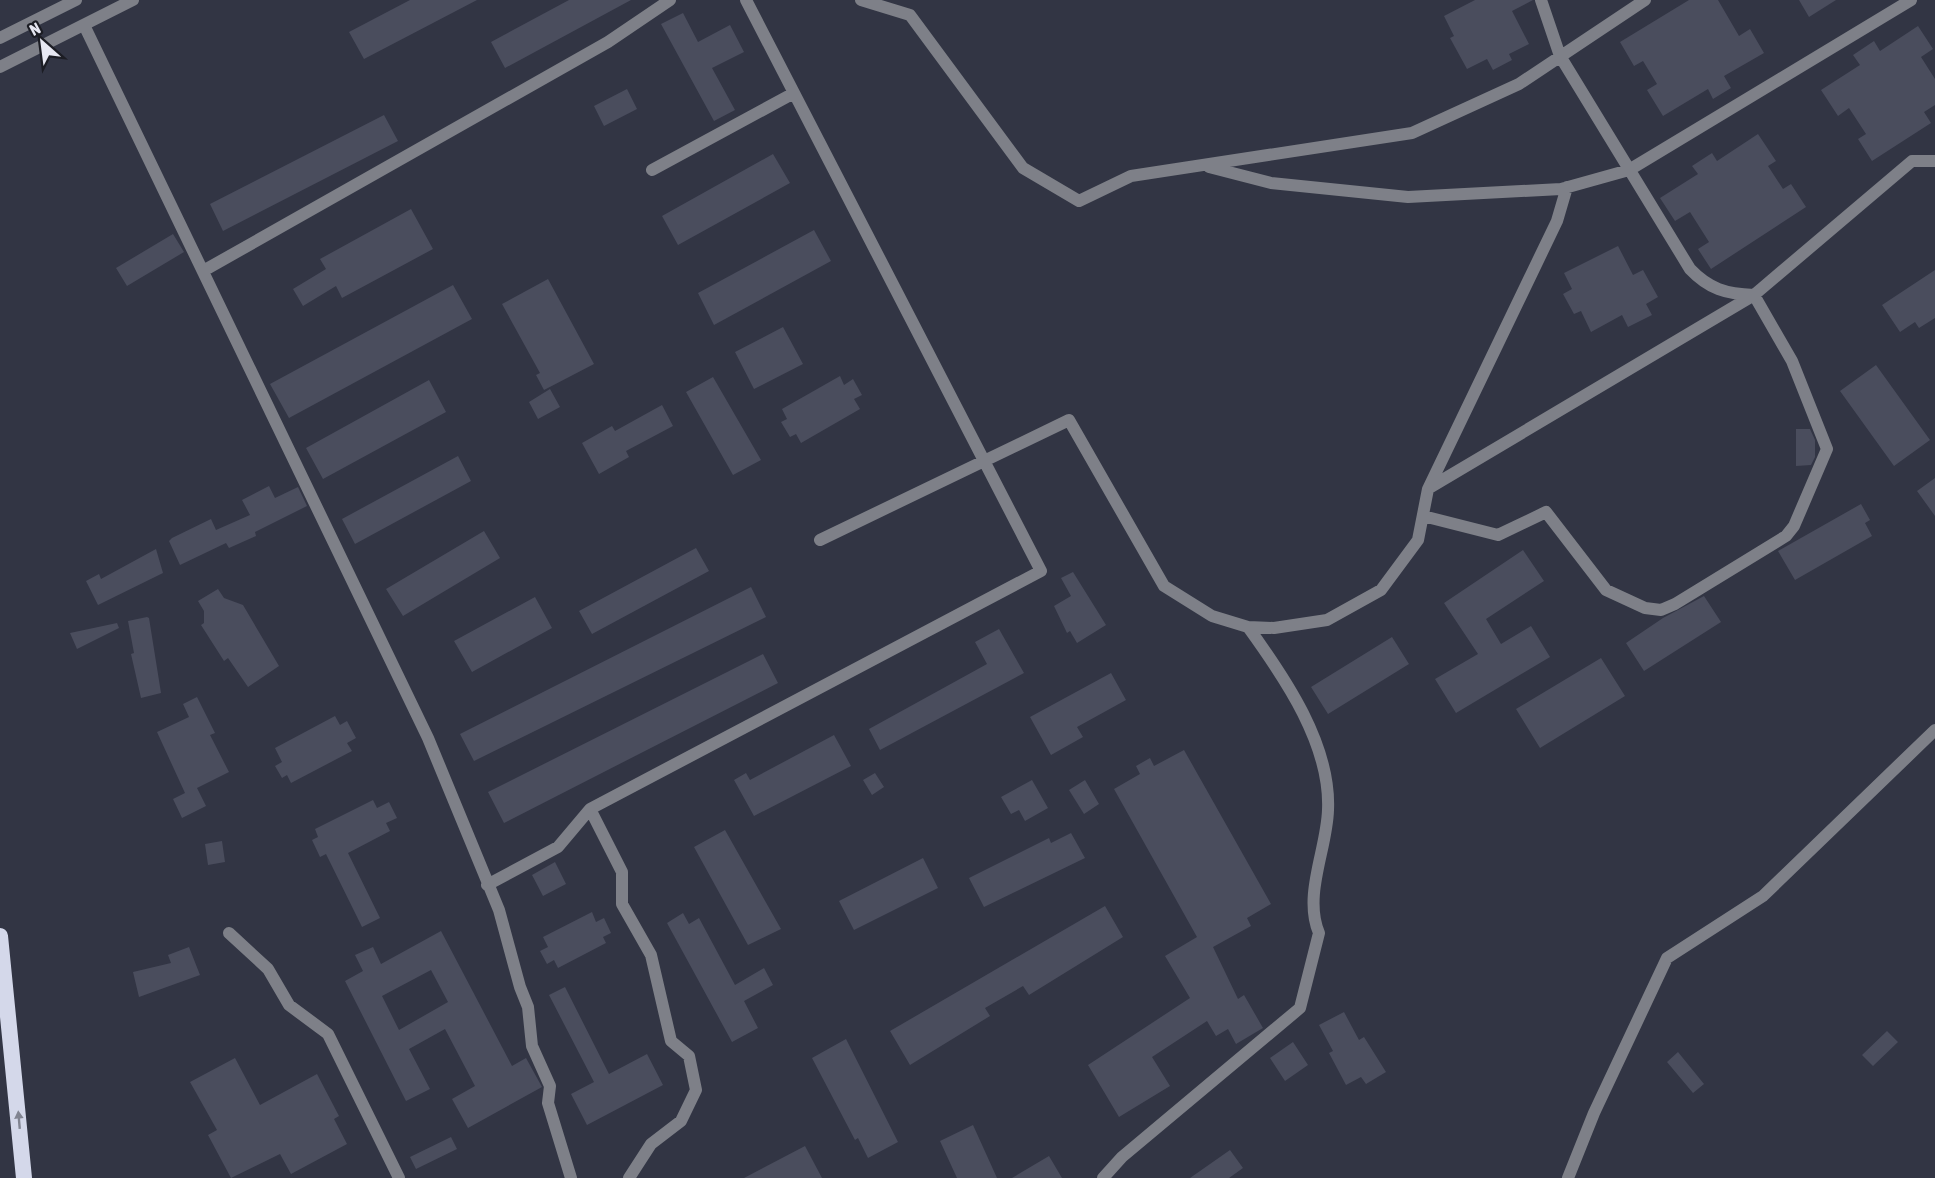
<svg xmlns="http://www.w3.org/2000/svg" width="1935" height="1178" font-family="'Asap Condensed',sans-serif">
  <rect width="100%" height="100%" fill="#323544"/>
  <!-- building -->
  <path fill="#4a4d5d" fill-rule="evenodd" d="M410,0h67l-113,59 -15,-27z
    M569,0h62l-126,68 -14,-26z
    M1475,0h58l-21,11 17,33 -20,10 3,6 -19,10 -6,-11 -20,10 -17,-31 4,-2 -10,-20z
    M1689,0h29l21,36 11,-7 14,24 -40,23 7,12 -18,11 -5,-10 -45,27 -16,-26 10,-6 -14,-23 -9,5 -14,-24z
    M1799,0h37l-27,17z
    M683,13l15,29 32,-17 14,27 -32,16 23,42 -21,11 -53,-97z
    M1918,26l15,23 -12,8 14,22v26l-11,7 7,11 -59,38 -14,-22 8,-5 -17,-26 -11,8 -17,-26 39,-25 -7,-10 21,-14 6,10z
    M627,89l10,20 -33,17 -10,-20z
    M384,115l14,26 -175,90 -13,-27z
    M1758,134l18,27 -8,5 15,23 8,-5 15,23 -95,62 -13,-20 11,-7 -19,-30 -15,9 -15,-23 38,-24 -6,-8 20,-13 5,8z
    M773,154l17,29 -112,62 -16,-29z
    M411,209l22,40 -91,49 -6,-12 -33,20 -10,-17 33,-20 -6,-10z
    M814,230l17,31 -117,64 -16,-32z
    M173,234l11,18 -57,34 -11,-18z
    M1618,246l15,29 10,-5 15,27 -12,7 6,11 -24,12 -6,-12 -31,17 -10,-21 -7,3 -11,-20 9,-5 -8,-16z
    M1935,270v48l-16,10 -4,-6 -15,10 -18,-27z
    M548,279l46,85 -50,26 -8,-15 4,-2 -38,-69z
    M453,285l19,34 -183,99 -19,-34z
    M783,327l20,37 -49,25 -19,-37z
    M1876,365l54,75 -36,26 -54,-75z
    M840,376l4,9 9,-6 9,16 -8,4 6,10 -59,34 -5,-9 -6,3 -9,-15 6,-3 -5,-10z
    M713,377l48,83 -28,15 -47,-83z
    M429,380l17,32 -123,67 -17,-31z
    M550,389l10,18 -22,12 -9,-17z
    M662,405l11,21 -47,25 3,6 -30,17 -17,-31 30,-17 3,5z
    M1796,429h14l5,11v17l-4,8 -15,1z
    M458,456l13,25 -116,63 -13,-25z
    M1935,478v38l-18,-25z
    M269,486l6,12 23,-11 9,19 -52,26 1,4 -27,12 -3,-5 -46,22 -11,-24 3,-3 39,-19 5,11 34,-15 -8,-15z
    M1861,504l9,16 -5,3 7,13 -77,44 -17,-29z
    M484,531l16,27 -97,58 -17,-27z
    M696,548l13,23 -117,63 -13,-23z
    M156,549l7,24 -65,32 -12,-24 13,-7 2,5z
    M1523,550l21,31 -58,38 15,25 30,-18 19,31 -94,56 -21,-34 43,-25 -34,-51z
    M1073,572l33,53 -29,18 -7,-12 -3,2 -13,-27 17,-10 -10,-18z
    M751,587l15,30 -292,144 -14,-27z
    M218,589l6,9 19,7 36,61 -31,21 -20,-29 -4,3 -23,-36 3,-2v-12l-6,-10z
    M1704,596l17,26 -77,49 -18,-28 37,-25z
    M535,597l17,31 -80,44 -18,-31z
    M147,617l2,1 12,75 -20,5 -10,-44 3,-1 -6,-32z
    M117,623l2,5 -42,21 -7,-16z
    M999,629l25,44 -144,77 -11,-21 118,-65 -12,-22z
    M1392,637l17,27 -81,50 -17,-27z
    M763,654l15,29 -274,140 -16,-31z
    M1601,658l24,38 -85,52 -24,-39z
    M1111,673l15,27 -49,27 6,10 -32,18 -21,-38z
    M197,697l18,36 -5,2 19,37 -32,16 9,18 -24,12 -9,-19 12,-6 -28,-61 32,-15 -6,-13z
    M335,716l5,9 7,-4 9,17 -9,5 5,8 -61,32 -4,-8 -5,3 -7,-12 7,-4 -7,-14z
    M834,735l17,31 -97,50 -20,-36 12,-7 4,7z
    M1184,750l87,154 -24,14 4,8 -38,21 25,52 6,-4 19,33 -27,16 -8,-15 -12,7 -9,-15 -55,36 18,29 -51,31 -31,-52 102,-67 -25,-42 32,-19 -83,-148 26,-15 -4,-8 14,-8 4,8z
    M875,773l9,14 -12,8 -9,-15z
    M1032,780l16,28 -23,13 -6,-11 -8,4 -10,-17z
    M1085,780l14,24 -15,10 -15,-24z
    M373,800l4,8 12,-6 8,16 -11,5 4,8 -42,22 32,65 -18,9 -36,-73 -6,3 -8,-17 6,-3 -3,-8z
    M725,830l56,99 -33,16 -54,-98z
    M1071,833l14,25 -101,49 -15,-29 80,-40 2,5z
    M222,841l3,21 -17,3 -3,-21z
    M923,858l15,30 -84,42 -15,-29z
    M555,862l11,22 -23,12 -11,-21z
    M1105,906l18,31 -94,58 -6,-9 -38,22 5,8 -80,49 -20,-34z
    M592,912l4,10 8,-4 7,15 -8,4 3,6 -48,25 -4,-8 -7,4 -7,-13 8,-4 -5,-10z
    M683,913l6,11 10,-6 36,67 29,-17 9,17 -29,16 14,27 -26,14 -65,-119z
    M441,931l71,135 14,-8 16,29 -74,41 -16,-29 23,-13 -30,-57 -36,20 21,40 -24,12 -61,-120 18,-10 -8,-16 18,-8 8,17zM431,970l17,32 -49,28 -17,-34z
    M189,947l11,28 -61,22 -6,-25 38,-9 -3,-8z
    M565,987l44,87 38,-20 16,31 -76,40 -16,-31 23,-12 -45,-87z
    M1344,1012l15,28 5,-3 22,35 -20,12 -5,-7 -15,8 -17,-32 4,-2 -14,-26z
    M1887,1031l11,11 -25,24 -11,-11z
    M846,1039l52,103 -30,16 -10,-20 -3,2 -43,-82z
    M1293,1042l15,23 -23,16 -15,-23z
    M1678,1052l26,32 -11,9 -26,-31z
    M235,1058l25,47 57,-31 22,42 -5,3 13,25 -56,30 -11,-20 -49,24 -23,-43 9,-5 -27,-48z
    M973,1125l24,53h-40l-17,-37z
    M451,1137l6,12 -41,20 -6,-12z
    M805,1146l17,32h-78z
    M1230,1150l13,18 -14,10h-39z
    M1049,1156l13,22h-50z"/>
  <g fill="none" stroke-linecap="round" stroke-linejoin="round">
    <!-- minor -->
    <path stroke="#7e8088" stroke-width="12" d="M861,0l49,15 113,153 56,33 52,-25 281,-43 107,-49 126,-84
      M84,25l344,713 71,172 21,77 8,20 4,39 18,40 -2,17 23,75
      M0,38l76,-38
      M0,67l133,-67
      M1209,167l62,16 137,14 153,-8 68,-19 282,-170
      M652,170l142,-77
      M203,271l405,-229 62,-42
      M1429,488l325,-193 158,-134h23
      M1423,516l75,19 48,-23 60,78 39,18 16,2 14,-6 111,-68 8,-10 33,-77 -35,-88 -38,-66c-28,-1 -45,-6 -64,-26l-130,-213 -19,-56
      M820,540l249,-120 95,166 48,30 36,11 26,1 53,-8 54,-30 37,-50 10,-51 129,-268 10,-34
      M590,809l32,63v32l29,51 20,86 18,15 7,34 -15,31 -30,23 -22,34
      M487,885l71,-38 32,-38 451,-238 -295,-571
      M229,933l39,36 21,36 39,29 71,144
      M1103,1178l19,-21 178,-149 19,-75c-16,-38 8,-84 9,-123 3,-65 -43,-132 -80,-183
      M1568,1178l26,-65 73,-155 96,-62 172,-166"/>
    <!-- trunk -->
    <path stroke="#d4d8ea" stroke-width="16" d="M0,936l24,242"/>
  </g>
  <!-- one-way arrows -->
  <defs><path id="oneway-solid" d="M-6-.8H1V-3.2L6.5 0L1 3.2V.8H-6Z" transform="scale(1.5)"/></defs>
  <use fill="#818491" href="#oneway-solid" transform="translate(19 1120) rotate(-95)"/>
  <!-- north arrow -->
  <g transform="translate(42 42) rotate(332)" stroke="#1c1d24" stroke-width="4.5" paint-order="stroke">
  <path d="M0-4.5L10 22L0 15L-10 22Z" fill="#e6e7f1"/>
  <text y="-9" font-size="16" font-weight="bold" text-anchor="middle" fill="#e6e7f1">N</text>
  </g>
</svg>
